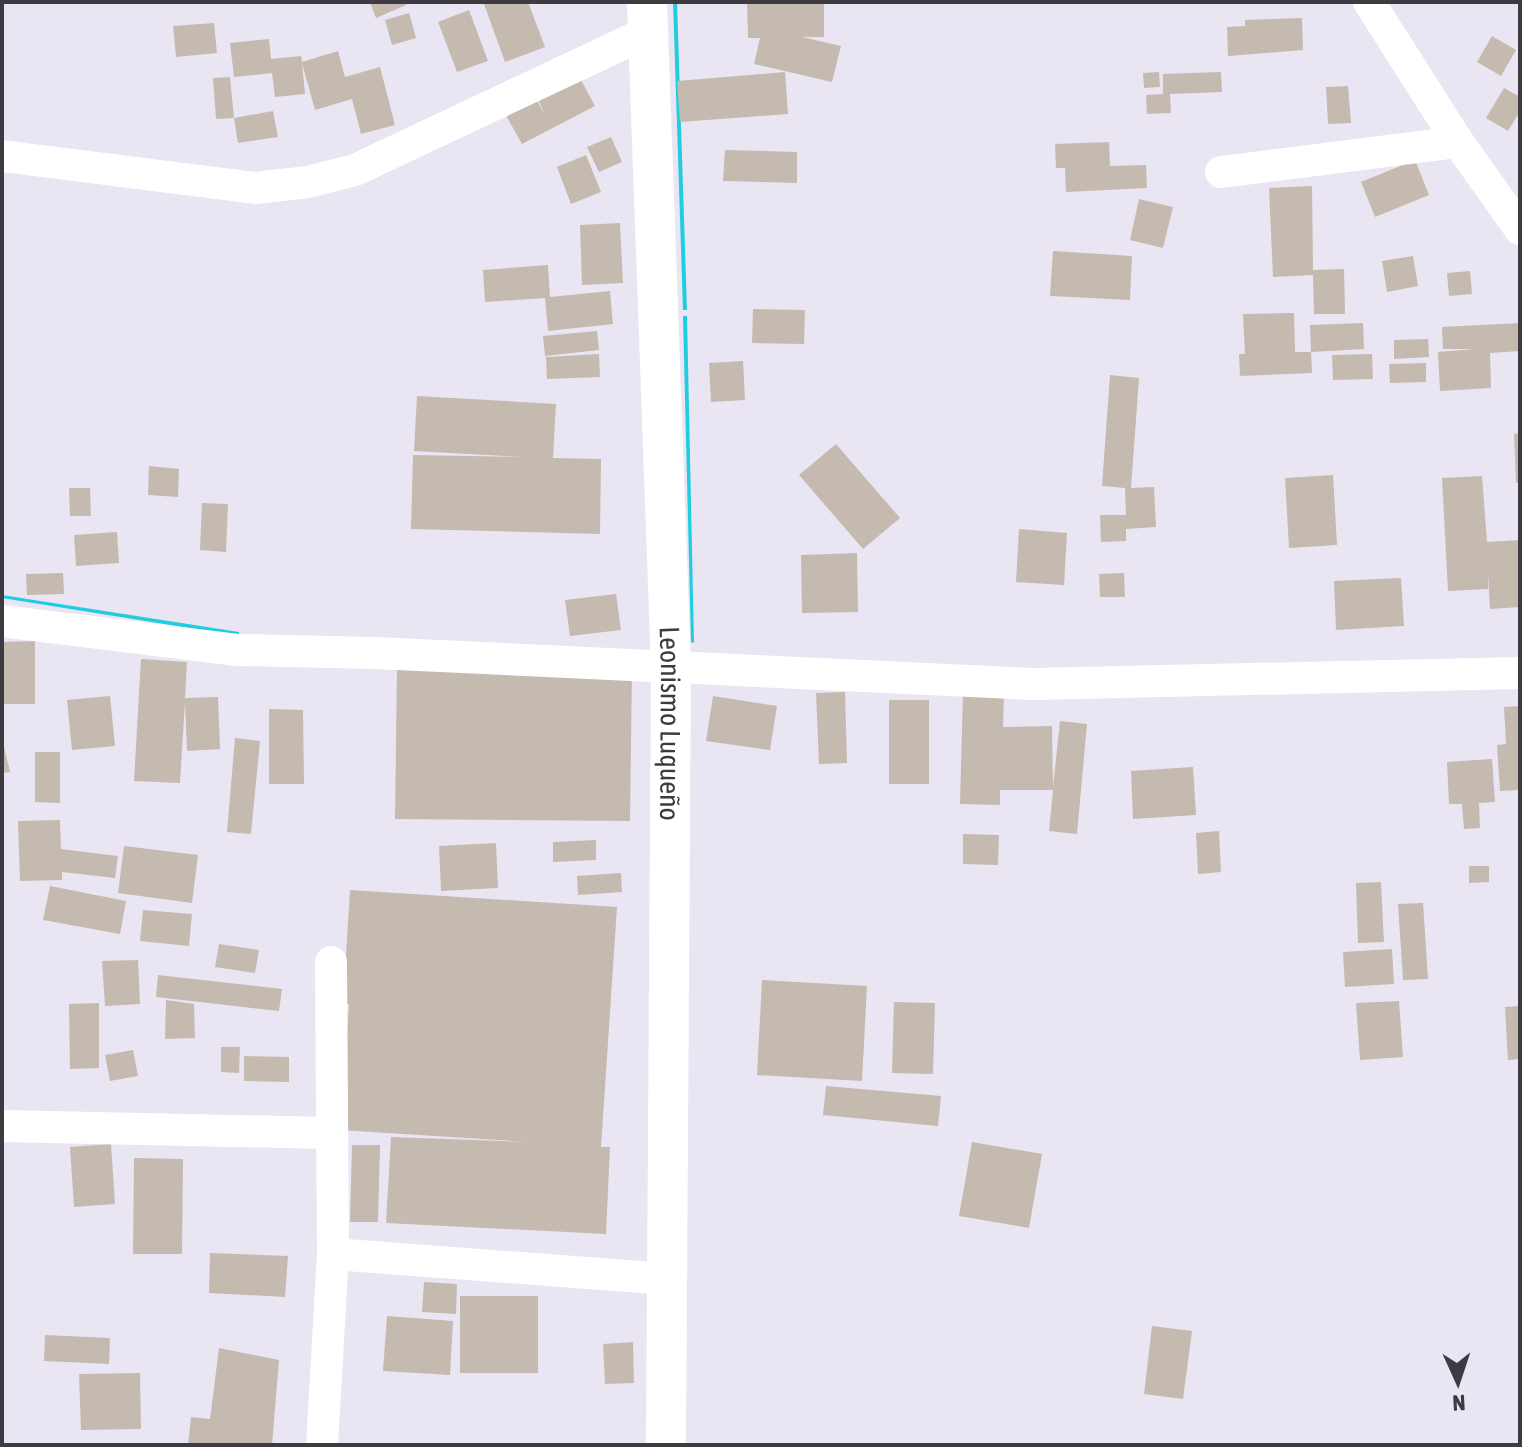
<svg xmlns="http://www.w3.org/2000/svg" width="1522" height="1447" font-family="'Asap Condensed',sans-serif">
  <rect width="100%" height="100%" fill="#eae5f3"/>
  <!-- water -->
  <path fill="#20cce0" d="M673,2h4l10,308h-4z
    M683,316h4l7,327 -3,-1z
    M2,595l237,37v4l-237,-38z"/>
  <!-- building -->
  <path fill="#c4baaf" d="M370,2h35l1,3 -30,13z
    M490,2h38l17,45 -40,15 -21,-58z
    M747,2h77v35h-22l39,9 -9,36 -78,-18 6,-26h-12z
    M469,10l19,51 -31,11 -19,-50z
    M409,13l7,25 -24,7 -7,-25z
    M1302,18l1,32 -75,6 -1,-29 18,-1v-6z
    M214,23l3,30 -41,4 -3,-31z
    M1492,36l24,14 -15,26 -24,-14z
    M269,39l2,20 30,-3 1,6 36,-11 7,26 35,-10 15,58 -34,9 -9,-35 -37,11 -13,-47 3,31 -30,3 -3,-24 -38,4 -4,-34z
    M785,72l3,42 -108,8 -3,-41z
    M1159,72l1,15 -16,1 -1,-15z
    M1221,72l1,20 -52,2 1,19 -24,1 -1,-19 17,-1v-20z
    M230,77l4,41 39,-7 5,26 -40,6 -4,-25 -18,1 -3,-41z
    M580,78l15,28 -73,38 -18,-32 30,-17 11,20 -7,-16z
    M1348,86l3,37 -23,1 -2,-37z
    M1504,88l16,9v14l-12,20 -22,-13z
    M611,137l11,25 -23,10 -12,-25z
    M1109,142l1,24 36,-1 1,23 -81,4 -1,-24h-9l-1,-24z
    M725,150l72,2v31l-74,-2z
    M586,155l15,37 -30,12 -14,-37z
    M1415,160l14,35 -54,22 -14,-35z
    M1312,186l1,84 31,-1 1,45h-31l-1,-39 -40,2 -4,-89z
    M1139,199l34,8 -10,41 -33,-8z
    M620,223l3,60 -41,2 -2,-60z
    M1053,251l79,5 -2,44 -80,-4z
    M1413,256l5,30 -31,6 -5,-31z
    M548,265l2,32 60,-6 3,33 -65,7 -3,-33 -60,4 -2,-32z
    M1470,271l2,23 -23,2 -2,-23z
    M753,309l52,1 -1,34 -52,-1z
    M1294,313l1,39h16l1,21 -72,3 -1,-22h6l-2,-40z
    M1363,323l1,26 -53,3 -1,-27z
    M1520,323v28l-30,2 1,35 -51,3 -2,-39 37,-3h-32l-1,-22z
    M597,331l2,19 -54,6 -2,-20z
    M1428,339l1,18 -35,2v-19z
    M599,354l1,23 -53,2 -1,-22z
    M1372,354l1,25 -40,1 -1,-25z
    M743,361l2,39 -34,2 -2,-39z
    M1426,363v19l-36,1 -1,-19z
    M1110,375l29,3 -8,110 23,-1 2,40 -30,2v12l-25,1 -1,-27h26l-1,-27 -23,-2z
    M417,396l139,8 -3,54 48,1 -1,75 -189,-5 2,-74 109,2 -108,-6z
    M1520,433v50h-4l-2,-49z
    M836,444l64,74 -37,31 -64,-74z
    M149,466l30,3 -1,28 -30,-2z
    M1333,475l4,70 -48,3 -4,-70z
    M1482,476l5,66 33,-2v67l-30,2 -2,-35v15l-40,2 -6,-113z
    M69,488h21l1,28h-21z
    M202,503l26,1 -2,48 -26,-2z
    M1019,529l48,4 -3,52 -48,-3z
    M117,532l2,31 -43,3 -2,-31z
    M857,553l1,59 -56,1 -1,-58z
    M63,573l1,21 -37,1 -1,-21z
    M1124,573l1,24h-25l-1,-23z
    M1401,578l3,48 -68,4 -2,-49z
    M616,594l5,36 -51,6 -5,-36z
    M35,641v63h-33v-62z
    M141,659l46,3 -2,36 33,-1 2,52 -33,2 -2,-49 -5,81 -46,-2z
    M397,667l235,2 -2,152 -235,-2z
    M845,692l2,71 -28,1 -3,-71z
    M963,692l41,1 -1,34 49,-1 1,61 7,-66 27,3 -10,110 -28,-3 4,-41h-53v15l-40,-1z
    M110,696l5,50 -43,4 -5,-50z
    M713,696l64,10 -7,44 -64,-9z
    M889,700h40v84h-40z
    M1520,706v84l-20,1 -3,-46 9,-1 -2,-37z
    M269,709l34,1 1,74h-35z
    M2,738l8,34 -8,1z
    M235,738l25,3 -9,93 -24,-2z
    M35,752h25v51l-25,-1z
    M1492,759l3,43 -16,1 1,25 -16,1 -2,-25h-13l-2,-42z
    M1193,767l3,48 -63,4 -2,-48z
    M60,820l1,29 57,7 -3,22 -53,-6v8l-42,1 -2,-60z
    M1219,831l2,41 -23,2 -2,-41z
    M963,834l36,1 -1,30 -35,-1z
    M596,840v20l-43,2v-20z
    M496,843l2,45 -57,3 -2,-45z
    M124,846l74,9 -6,48 -74,-10z
    M1469,866h20v16l-20,1z
    M621,873l1,19 -44,3 -1,-19z
    M1381,882l3,60 -26,1 -2,-60z
    M50,886l76,15 -6,33 -77,-14z
    M350,890l267,17 -16,240h9l-4,87 -220,-11 5,-86 138,5 -189,-12 9,-126 -6,-1z
    M1423,903l5,76 -25,1 -5,-76z
    M143,910l49,4 -3,32 -49,-5z
    M219,944l40,6 -4,23 -40,-6z
    M1392,949l2,35 -49,3 -2,-35z
    M138,960l2,44 -35,2 -3,-45z
    M158,975l124,14 -3,22 -123,-14z
    M762,980l105,6 -5,95 -105,-6z
    M166,1000l28,4 1,34 -30,1z
    M1399,1001l4,56 -43,3 -4,-57z
    M894,1002l41,1 -2,71 -41,-1z
    M99,1003v65l-29,1 -1,-65z
    M1520,1006v53l-12,1 -3,-53z
    M221,1047h19l-1,26 -18,-1z
    M133,1050l5,26 -28,5 -5,-26z
    M244,1056l45,1v25l-45,-1z
    M826,1086l115,10 -3,30 -115,-11z
    M972,1142l70,12 -13,74 -70,-12z
    M111,1144l4,60 -41,3 -4,-60z
    M352,1145h28l-2,77h-28z
    M134,1158l49,1 -1,95h-49z
    M210,1253l78,3 -3,41 -76,-4z
    M424,1282l33,2 -1,30 -34,-2z
    M460,1296h78v77h-78z
    M387,1316l66,5 -3,54 -67,-4z
    M1152,1326l40,5 -9,68 -39,-5z
    M45,1335l65,3 -1,26 -65,-3z
    M633,1342l1,41 -29,1 -2,-40z
    M219,1348l60,12 -7,85h-84l3,-28 19,2z
    M140,1373l1,56 -60,1 -2,-56z"/>
  <g fill="none" stroke-linecap="round" stroke-linejoin="round">
    <!-- minor -->
    <path stroke="#fff" stroke-width="32" d="M1369,2l89,140 62,87
      M2,156l253,32 53,-6 47,-12 295,-139
      M1221,172l237,-30
      M2,621l235,29 138,3 659,31 486,-11
      M3,1126l328,7
      M333,1254l335,25
      M322,1445l11,-191 -2,-292"/>
    <!-- tertiary -->
    <path stroke="#fff" stroke-width="40" id="s1" d="M647,2l24,667 -5,776"/>
  </g>
  <g text-anchor="middle" dominant-baseline="central" stroke-width="7" stroke-linejoin="round" paint-order="stroke">
    <!-- street labels -->
    <g font-size="28" fill="#3d3b41" stroke="#eae5f3">
      <text stroke="none"><textPath href="#s1" startOffset="722">Leonismo Luqueño</textPath></text>
    </g>
  </g>
  <!-- border -->
  <rect width="1522" height="1447" fill="none" stroke="#3d3b41" stroke-width="8"/>
  <!-- north arrow -->
  <g transform="translate(1458 1383) rotate(177)" stroke="#eae5f3" stroke-width="6" paint-order="stroke">
  <path d="M0-6L14 30L0 20L-14 30Z" fill="#3d3b41"/>
  <text y="-12" font-size="22" font-weight="bold" text-anchor="middle" fill="#3d3b41">N</text>
  </g>
</svg>
